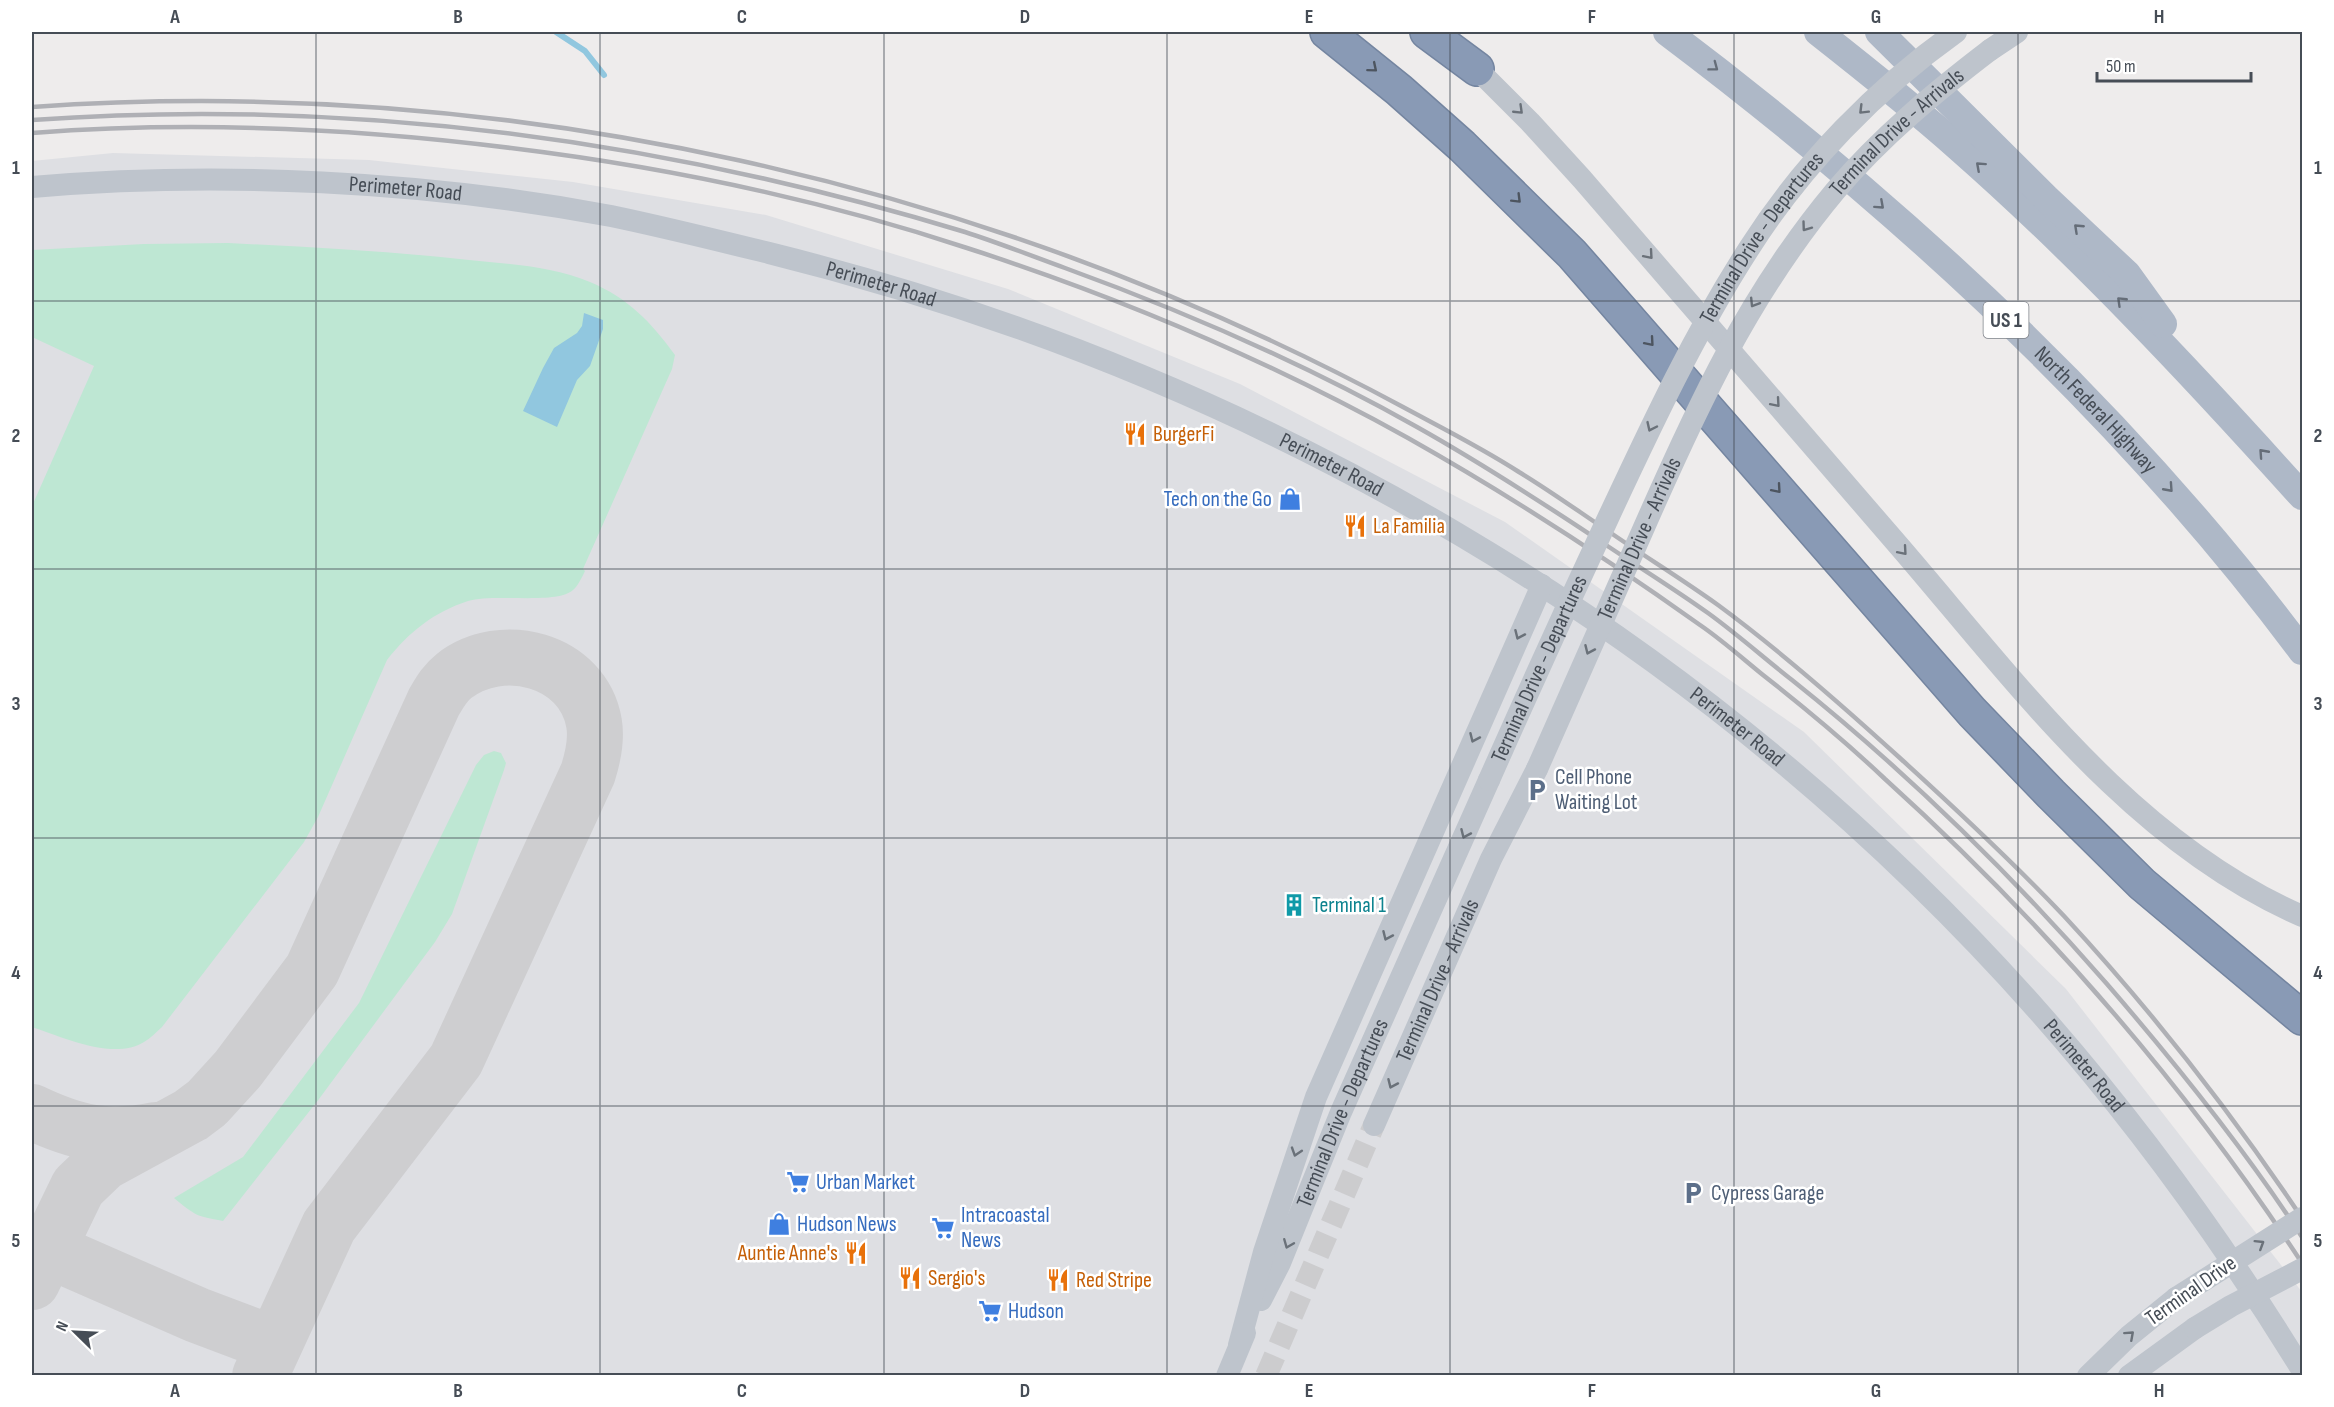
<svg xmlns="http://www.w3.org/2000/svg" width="2334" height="1407" font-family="'Sofia Sans Condensed',sans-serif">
  <rect width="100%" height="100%" fill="#eeecec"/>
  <!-- airport -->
  <path fill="#dedfe3" d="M113,153l256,7 204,22 193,33 242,74 232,95 265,138 299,210 262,257 236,303v83h-2270v-1214z"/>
  <!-- green -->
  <path fill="#bee7d3" d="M228,243c81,4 161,8 241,17 40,4 83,6 121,22 38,16 61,40 85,73l-3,14 -89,200 2,2c-3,6 -7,15 -12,19 -16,15 -79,3 -105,11 -34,11 -59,31 -81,59l-69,157 -14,25 -142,185c-6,5 -11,11 -18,15 -30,19 -82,-5 -112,-15v-521l62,-140 -62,-29v-87l112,-6z
    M494,751l7,2 5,10 -2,7 -52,144 -17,28 -116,157 -96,122c-27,-5 -27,-5 -49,-23l69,-41 116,-154 117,-238 8,-10z"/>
  <!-- water -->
  <path fill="#91c7df" d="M584,313l19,7v9l-13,37 -13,14 -20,47 -34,-16 20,-43 11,-20 23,-15 5,-7z"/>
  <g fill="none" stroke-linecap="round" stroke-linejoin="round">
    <!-- stream -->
    <path stroke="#91c7df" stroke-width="6" d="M556,32l29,19 19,24"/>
    <!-- taxiway -->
    <path stroke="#ceced0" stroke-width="56" d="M32,1112c44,21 75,28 124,18
      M46,1249l151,66 77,29
      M32,1282l46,-95 25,-24 88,-48 16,-12 31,-34 74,-99 122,-268c6,-10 11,-19 20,-26 47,-37 129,-17 140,47 3,17 -1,34 -6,50l-132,287 -127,166 -69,150"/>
    <!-- minor-tunnel -->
    <path stroke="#ccccce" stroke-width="22" stroke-dasharray="22 11" stroke-linecap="butt" d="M1266,1376l108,-251"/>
    <!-- highway casing -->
    <g stroke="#7485a0" stroke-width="36">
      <path id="highway" d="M1327,32l72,58 63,56 110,108 400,458 79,82 91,90 160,134
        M1427,32l50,37"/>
    </g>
    <!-- minor -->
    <g stroke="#bec4cc" stroke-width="22">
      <path d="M1990,50l27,-18"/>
      <path d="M1477,69l53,53 52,57c106,122 212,244 317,367 118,137 233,296 403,370"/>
      <path id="s1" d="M32,187c188,-16 393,-6 579,29 53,11 105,24 158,37 488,121 934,380 1269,758 98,111 186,232 264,359"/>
      <path id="s2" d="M1374,1125l117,-266 46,-90"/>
      <path id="s3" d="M1261,1300l19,-37 61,-151 148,-332"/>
      <path d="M1239,1345l25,-93 52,-155 226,-512"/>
      <path d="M1227,1376l18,-43"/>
      <path d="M2088,1376l41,-40 47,-38"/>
      <path d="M2129,1376l66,-48"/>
    </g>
    <!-- major -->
    <g stroke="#aeb8c7" stroke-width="28">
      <path id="s4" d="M1667,32c236,178 458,382 635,619"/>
      <path d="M1818,32c47,37 95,75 140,115 123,108 235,228 344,349"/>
      <path d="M1879,32l167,166 81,76 36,50"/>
    </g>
    <!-- highway -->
    <use href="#highway" stroke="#899ab5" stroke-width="33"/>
    <!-- rail -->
    <path stroke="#afb0b5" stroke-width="4.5" d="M32,107c473,-33 954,75 1371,300 39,21 79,41 116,65 30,18 59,39 89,59 36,25 74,48 110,74 64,47 125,101 183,154 56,51 111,102 163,157 87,94 167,196 238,302
      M32,120c318,-23 627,19 933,112 34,11 67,24 100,36 121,44 240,96 352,159 66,37 129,78 192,120 33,22 67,43 99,66 29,21 56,45 84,67 114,91 219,194 315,304 70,81 137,164 195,253
      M32,133c159,-12 320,-5 479,15 155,19 308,51 456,100 152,49 302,113 441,190 101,57 198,120 292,187 22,15 42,33 63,50 42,33 83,67 122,104 159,144 299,304 417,484"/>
    <!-- minor-bridge -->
    <g stroke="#bec4cc" stroke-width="22">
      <path id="s5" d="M1537,769c35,-79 70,-158 105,-237 54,-123 106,-237 194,-342 45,-53 99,-98 154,-140"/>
      <path id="s6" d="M1489,780c39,-88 79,-176 120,-264 43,-92 86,-184 141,-269 53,-83 126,-158 206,-215"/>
      <path d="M2176,1298l126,-80"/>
      <path d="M2195,1328l36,-22 71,-37"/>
    </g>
  </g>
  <!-- one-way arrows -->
  <defs><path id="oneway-chevron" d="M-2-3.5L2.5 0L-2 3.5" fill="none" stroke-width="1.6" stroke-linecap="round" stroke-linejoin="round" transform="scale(1.5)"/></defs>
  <g stroke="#656d78">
    <use href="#oneway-chevron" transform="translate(1714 67) rotate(37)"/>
    <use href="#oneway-chevron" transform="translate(1980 166) rotate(-138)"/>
    <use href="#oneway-chevron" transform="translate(1880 205) rotate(42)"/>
    <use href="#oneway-chevron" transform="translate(2078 228) rotate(-137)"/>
    <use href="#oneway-chevron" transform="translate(2121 301) rotate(-136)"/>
    <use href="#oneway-chevron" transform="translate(2263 453) rotate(-132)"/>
    <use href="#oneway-chevron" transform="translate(2169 488) rotate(48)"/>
  </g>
  <g stroke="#4d5560">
    <use href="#oneway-chevron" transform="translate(1373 68) rotate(40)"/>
    <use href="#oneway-chevron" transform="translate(1517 199) rotate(45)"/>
    <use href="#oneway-chevron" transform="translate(1650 342) rotate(49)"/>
    <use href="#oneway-chevron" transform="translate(1777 489) rotate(49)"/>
  </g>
  <g stroke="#6a7179">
    <use href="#oneway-chevron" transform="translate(1519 110) rotate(44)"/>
    <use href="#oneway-chevron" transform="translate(1863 110) rotate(135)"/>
    <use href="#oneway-chevron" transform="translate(1806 227) rotate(126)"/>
    <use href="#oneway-chevron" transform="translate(1649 255) rotate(49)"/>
    <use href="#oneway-chevron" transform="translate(1754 303) rotate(122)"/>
    <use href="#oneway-chevron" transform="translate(1776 403) rotate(49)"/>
    <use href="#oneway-chevron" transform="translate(1651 427) rotate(115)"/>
    <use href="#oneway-chevron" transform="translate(1903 551) rotate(49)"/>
    <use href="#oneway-chevron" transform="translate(1519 635) rotate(114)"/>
    <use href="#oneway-chevron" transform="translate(1589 650) rotate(114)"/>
    <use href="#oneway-chevron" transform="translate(1474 738) rotate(114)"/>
    <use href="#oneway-chevron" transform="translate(1465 834) rotate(114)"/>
    <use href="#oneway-chevron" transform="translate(1387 936) rotate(114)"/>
    <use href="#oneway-chevron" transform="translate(1392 1084) rotate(114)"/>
    <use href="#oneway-chevron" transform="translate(1296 1152) rotate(108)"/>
    <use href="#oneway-chevron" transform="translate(1288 1244) rotate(112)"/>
    <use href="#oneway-chevron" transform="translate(2260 1244) rotate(-32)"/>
    <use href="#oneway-chevron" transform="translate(2130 1335) rotate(-42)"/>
  </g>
  <!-- grid -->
  <path fill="none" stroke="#464d56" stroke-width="1.5" stroke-opacity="0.55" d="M316,32v1344M600,32v1344M884,32v1344M1167,32v1344M1450,32v1344M1734,32v1344M2018,32v1344M32,301h2270M32,569h2270M32,838h2270M32,1106h2270"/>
  <!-- icons -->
  <defs>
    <g id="restaurant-bare" transform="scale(1.8)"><path d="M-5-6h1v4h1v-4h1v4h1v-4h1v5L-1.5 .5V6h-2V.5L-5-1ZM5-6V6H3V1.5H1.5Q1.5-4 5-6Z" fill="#e8710a" stroke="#fff" stroke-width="2.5" paint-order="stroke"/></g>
    <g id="shop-bare" transform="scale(1.8)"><path d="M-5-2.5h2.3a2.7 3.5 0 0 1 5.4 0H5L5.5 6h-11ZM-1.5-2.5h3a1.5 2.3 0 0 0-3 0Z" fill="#3f7fe0" stroke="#fff" stroke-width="2.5" paint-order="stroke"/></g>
    <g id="parking-bare" transform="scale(1.8)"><path d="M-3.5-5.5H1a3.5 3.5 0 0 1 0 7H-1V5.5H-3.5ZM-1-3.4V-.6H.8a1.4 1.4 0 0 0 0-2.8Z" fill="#5c6f8a" stroke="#fff" stroke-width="2.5" paint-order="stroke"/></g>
    <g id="building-bare" transform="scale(1.8)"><path d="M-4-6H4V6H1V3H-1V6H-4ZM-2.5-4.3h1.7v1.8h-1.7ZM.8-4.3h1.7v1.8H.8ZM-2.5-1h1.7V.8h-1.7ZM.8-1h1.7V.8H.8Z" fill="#0f9aa8" stroke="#fff" stroke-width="2.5" paint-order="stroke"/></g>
    <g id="supermarket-bare" transform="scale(1.8)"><path d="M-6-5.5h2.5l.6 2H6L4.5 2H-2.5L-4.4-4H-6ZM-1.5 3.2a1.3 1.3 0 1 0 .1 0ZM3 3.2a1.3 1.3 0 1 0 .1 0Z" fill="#3f7fe0" stroke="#fff" stroke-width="2.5" paint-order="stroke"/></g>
  </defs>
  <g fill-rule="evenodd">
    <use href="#restaurant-bare" x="1135" y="434"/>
    <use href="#shop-bare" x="1290" y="499"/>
    <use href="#restaurant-bare" x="1355" y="526"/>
    <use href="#parking-bare" x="1537" y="790"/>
    <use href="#building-bare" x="1294" y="905"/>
    <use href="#supermarket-bare" x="798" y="1182"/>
    <use href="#parking-bare" x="1693" y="1193"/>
    <use href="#shop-bare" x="779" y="1224"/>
    <use href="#supermarket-bare" x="943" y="1228"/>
    <use href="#restaurant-bare" x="856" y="1253"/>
    <use href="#restaurant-bare" x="910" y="1278"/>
    <use href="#restaurant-bare" x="1058" y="1280"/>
    <use href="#supermarket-bare" x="990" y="1311"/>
  </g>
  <g text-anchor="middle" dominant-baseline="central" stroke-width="5" stroke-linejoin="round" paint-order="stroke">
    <!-- shield labels -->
    <rect fill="#fff" stroke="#7e8289" stroke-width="1.5" x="1983.5" y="302" width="45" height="36" rx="4.5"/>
    <g font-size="21" font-weight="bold" fill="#464d56">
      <text x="2006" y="320">US 1</text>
    </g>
    <!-- street labels -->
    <g font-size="22" fill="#464d56" stroke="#fff">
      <text stroke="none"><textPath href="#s5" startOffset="738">Terminal Drive - Arrivals</textPath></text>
      <text stroke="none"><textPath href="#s1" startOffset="374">Perimeter Road</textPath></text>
      <text stroke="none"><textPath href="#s6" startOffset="608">Terminal Drive - Departures</textPath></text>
      <text stroke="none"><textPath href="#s1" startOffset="860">Perimeter Road</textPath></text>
      <text stroke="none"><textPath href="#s4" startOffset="572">North Federal Highway</textPath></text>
      <text stroke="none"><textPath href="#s1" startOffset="1346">Perimeter Road</textPath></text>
      <text stroke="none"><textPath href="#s5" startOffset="252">Terminal Drive - Arrivals</textPath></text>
      <text stroke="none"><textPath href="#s6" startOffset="122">Terminal Drive - Departures</textPath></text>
      <text stroke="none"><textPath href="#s1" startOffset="1830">Perimeter Road</textPath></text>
      <text stroke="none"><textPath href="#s2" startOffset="158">Terminal Drive - Arrivals</textPath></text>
      <text stroke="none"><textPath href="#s1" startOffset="2316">Perimeter Road</textPath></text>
      <text stroke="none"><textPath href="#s3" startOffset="204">Terminal Drive - Departures</textPath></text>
      <text transform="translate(2191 1291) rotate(-35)">Terminal Drive</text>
    </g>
    <!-- food labels -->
    <g font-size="22" fill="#c56008" stroke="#fff" text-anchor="start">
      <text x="1153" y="434">BurgerFi</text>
      <text x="1373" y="526">La Familia</text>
      <text x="838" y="1253" text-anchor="end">Auntie Anne's</text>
      <text x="928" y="1278">Sergio's</text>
      <text x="1076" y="1280">Red Stripe</text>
    </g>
    <!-- shop labels -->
    <g font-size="22" fill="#366cbe" stroke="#fff" text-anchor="start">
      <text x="1272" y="499" text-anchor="end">Tech on the Go</text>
      <text x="816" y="1182">Urban Market</text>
      <text x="961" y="1215">Intracoastal<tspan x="961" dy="25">News</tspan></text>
      <text x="797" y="1224">Hudson News</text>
      <text x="1008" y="1311">Hudson</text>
    </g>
    <!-- service labels -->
    <g font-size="22" fill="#4e5e75" stroke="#fff" text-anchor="start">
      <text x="1555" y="777">Cell Phone<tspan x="1555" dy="25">Waiting Lot</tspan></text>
      <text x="1711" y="1193">Cypress Garage</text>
    </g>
    <!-- culture labels -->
    <g font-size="22" fill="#0d838f" stroke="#fff" text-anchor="start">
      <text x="1312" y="905">Terminal 1</text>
    </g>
  </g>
  <!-- border -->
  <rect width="2334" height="1407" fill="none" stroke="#ffffff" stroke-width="66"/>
  <!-- north arrow -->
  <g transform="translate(75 1332) rotate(294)" stroke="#ffffff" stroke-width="4.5" paint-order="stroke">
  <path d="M0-4.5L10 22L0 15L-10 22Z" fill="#464d56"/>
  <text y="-9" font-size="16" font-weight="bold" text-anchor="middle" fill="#464d56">N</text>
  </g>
  <!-- scale -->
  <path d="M2097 72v9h154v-9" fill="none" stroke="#464d56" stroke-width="3"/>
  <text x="2106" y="72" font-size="18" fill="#464d56" stroke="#ffffff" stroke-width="4.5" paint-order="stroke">50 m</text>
  <rect x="33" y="33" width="2268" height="1341" fill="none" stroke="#464d56" stroke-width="2"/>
  <g font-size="20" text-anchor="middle" font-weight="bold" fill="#464d56">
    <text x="175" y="23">A</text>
    <text x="458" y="23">B</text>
    <text x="742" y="23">C</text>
    <text x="1025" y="23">D</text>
    <text x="1309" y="23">E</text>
    <text x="1592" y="23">F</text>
    <text x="1876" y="23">G</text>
    <text x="2159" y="23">H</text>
    <text x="16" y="174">1</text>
    <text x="2318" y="174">1</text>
    <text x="16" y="442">2</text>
    <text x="2318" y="442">2</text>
    <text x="16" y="710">3</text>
    <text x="2318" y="710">3</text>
    <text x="16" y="979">4</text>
    <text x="2318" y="979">4</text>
    <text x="16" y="1247">5</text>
    <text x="2318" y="1247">5</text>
    <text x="175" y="1397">A</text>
    <text x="458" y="1397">B</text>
    <text x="742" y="1397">C</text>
    <text x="1025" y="1397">D</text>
    <text x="1309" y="1397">E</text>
    <text x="1592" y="1397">F</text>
    <text x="1876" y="1397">G</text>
    <text x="2159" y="1397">H</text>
  </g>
</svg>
